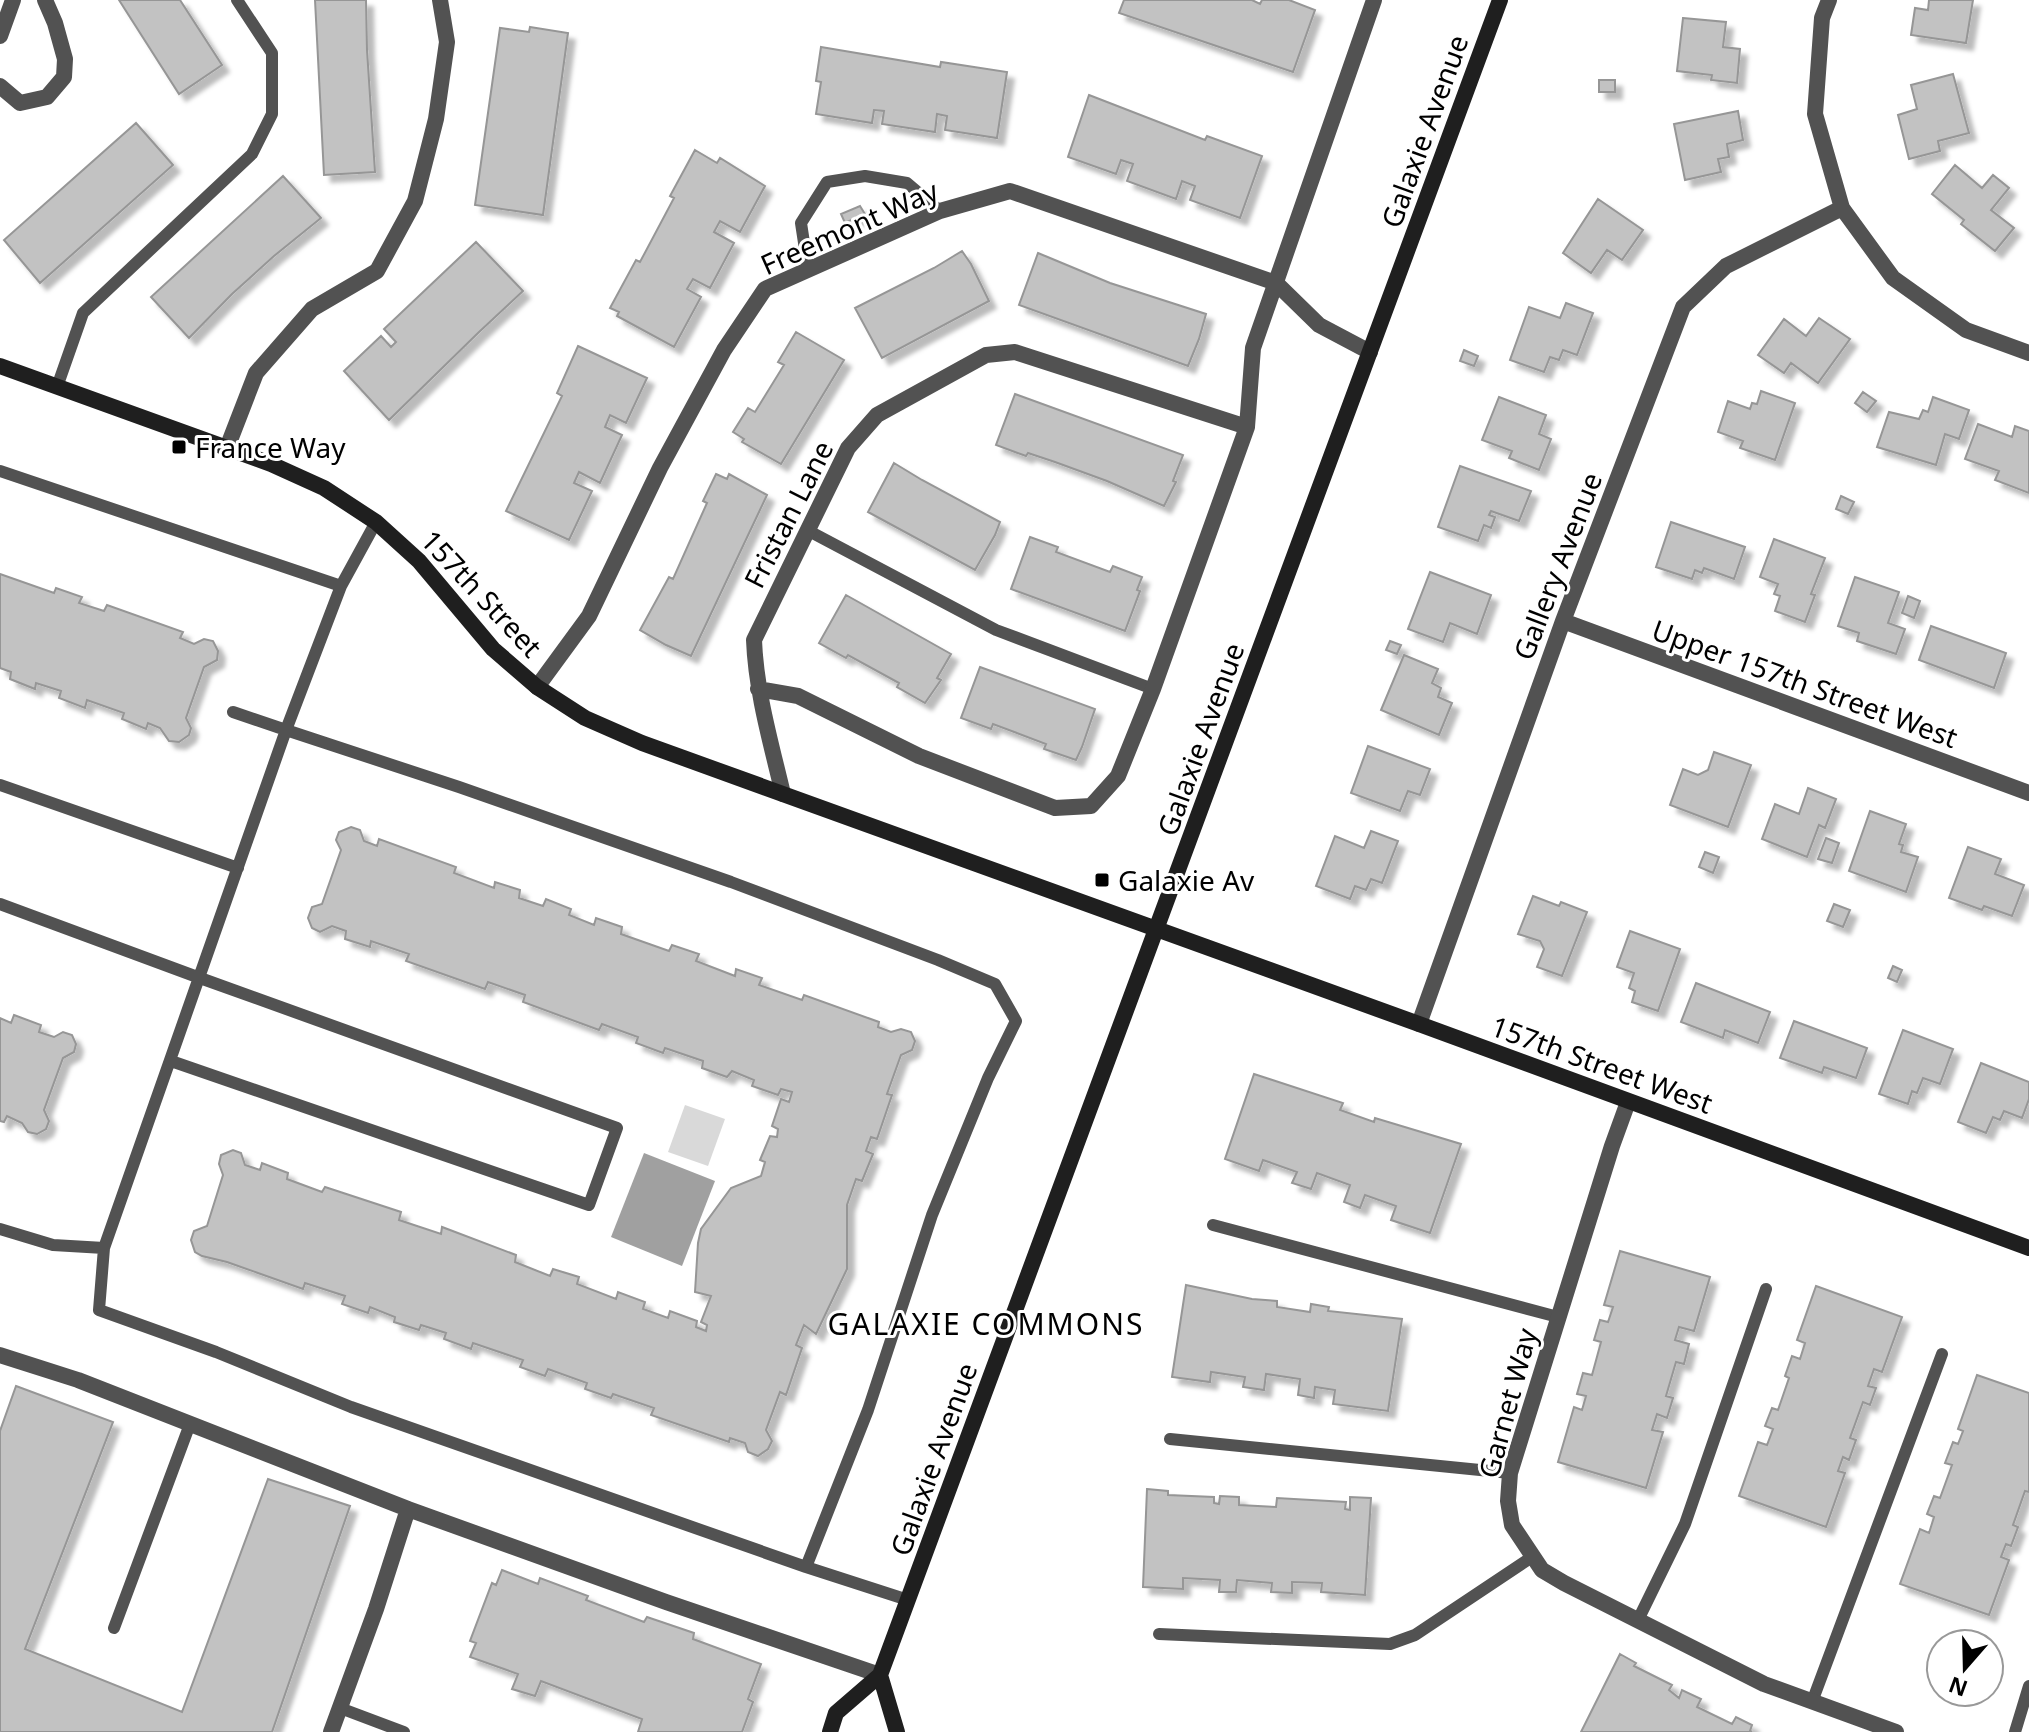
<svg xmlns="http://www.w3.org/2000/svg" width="2029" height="1732" font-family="'Noto Sans',sans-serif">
  <defs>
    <filter id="shadow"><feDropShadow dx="7" dy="7" stdDeviation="2" flood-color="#0004"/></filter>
  </defs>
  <rect width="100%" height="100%" fill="#fff"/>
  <!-- green -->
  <path fill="#d9d9d9" d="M685,1105l40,14 -17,47 -40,-14z"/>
  <!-- water -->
  <path fill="#a0a0a0" d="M644,1153l71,28 -33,85 -71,-29z"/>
  <!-- building -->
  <path fill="#c2c2c2" stroke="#969696" stroke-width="2" filter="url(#shadow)" d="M119,0h61l42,65 -43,29z
    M315,0h51l1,50 8,122 -51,3z
    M1124,0h128l8,4 2,-4h27l26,10 -22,62 -174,-59z
    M1929,0h44l-7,43 -55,-8 4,-27 13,2z
    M1683,18l43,4 -3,25 17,2 -3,34 -26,-3 1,-5 -35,-4z
    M530,27l38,6 -25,182 -68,-10 25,-177 29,4z
    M821,47l119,20 1,-5 66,10 -10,66 -52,-8 2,-14 -10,-2 -2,18 -53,-8 2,-13 -10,-1 -2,13 -56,-9 5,-32 -5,-1z
    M1953,74l16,59 -31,8 2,10 -31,8 -11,-44 19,-6 -6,-24z
    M1599,80h16v12h-16z
    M1089,95l116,45 2,-4 55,20 -22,62 -50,-18 5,-14 -13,-5 -6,18 -49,-18 6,-17 -12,-4 -5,14 -48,-17z
    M1738,111l5,29 -16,4 2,13 -11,2 3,13 -36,8 -11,-56z
    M136,123l37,42 -133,118 -36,-43z
    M695,150l22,13 3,-5 45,28 -25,46 -20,-11 -6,11 20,11 -24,45 -17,-9 -6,10 14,8 -27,50 -57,-31 2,-4 -9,-4 26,-48 4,2 34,-64 -4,-2z
    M1955,165l27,23 11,-13 16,13 -18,22 23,18 -19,23 -34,-27 3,-4 -32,-26z
    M283,176l38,42 -47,38 -42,38 -43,44 -38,-41z
    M1598,199l45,31 -21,30 -15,-10 -16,23 -28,-20z
    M860,206l5,8 -20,9 -4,-9z
    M476,242l47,49 -45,42 -89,87 -45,-49 37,-35 10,11 5,-5 -12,-13z
    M962,251l9,13 18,37 -107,57 -27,-50 79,-40z
    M1038,253l72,30 96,31 -7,25 -11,27 -169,-61z
    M1566,303l27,10 -16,42 -14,-5 -4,10 -9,-3 -6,15 -34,-12 19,-53 31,11z
    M1819,318l31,21 -32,44 -27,-20 -7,10 -26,-18 26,-36 22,17z
    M796,332l48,28 -63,104 -39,-22 2,-3 -11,-7 15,-24 7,4 29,-47 -6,-3z
    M578,346l69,32 -21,45 -16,-8 -5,12 17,8 -22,48 -21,-11 -5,11 18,8 -23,49 -63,-29 56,-115 -5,-3z
    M1464,350l14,6 -4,10 -14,-5z
    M1761,391l34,12 -20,57 -35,-12 3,-7 -25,-9 10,-31 22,8 2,-6 5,1z
    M1863,392l13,9 -9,11 -12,-9z
    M1015,394l168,61 -10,26 3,1 -12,24 -57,-25 -52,-19 -27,-9 -2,3 -30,-11z
    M1499,397l47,18 -7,19 12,5 -12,31 -30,-12 3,-7 -30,-11z
    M1933,397l36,13 -10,29 -14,-5 -9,31 -59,-18 12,-35 30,7 4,-9 5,2z
    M1978,424l34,13 3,-11 14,5v62l-34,-13 4,-9 -34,-12z
    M894,463l28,17 78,42 -5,13 -20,35 -107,-58z
    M1460,466l71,25 -12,30 -28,-10 -2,4 6,2 -4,11 -7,-3 -6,16 -40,-14z
    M716,474l11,5 2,-5 38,21 -76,161 -25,-11 -26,-15 29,-53 4,2 34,-76 -4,-2z
    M1841,496l13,6 -6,12 -12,-5z
    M1671,522l74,25 -11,32 -30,-11 -2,5 -7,-3 -3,9 -36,-12z
    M1030,537l28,10 -2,5 54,20 3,-6 29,11 -5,13 3,1 -15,40 -114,-42z
    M1774,539l51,19 -14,36 4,1 -10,27 -30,-11 5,-15 -6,-2 4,-10 -18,-7z
    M1430,572l61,23 -14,39 -27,-11 -7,19 -35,-13z
    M0,574l54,19 2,-5 26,9 -3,6 25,8 3,-6 76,27 -3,6 14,6 10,-5 9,2 5,10 -1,9 -13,7 -18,51 5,10 -2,7 -10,7 -10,-1 -9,-13 -12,-5 -2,6 -24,-10 2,-6 -37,-13 -2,8 -26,-10 2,-7 -25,-8 -1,6 -25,-10 1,-7 -11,-4z
    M1855,577l44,15 -11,31 17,6 -9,25 -39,-13 2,-8 -21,-7z
    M846,595l105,59 -14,24 4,2 -16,23 -28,-16 2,-4 -51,-28 -2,3 -27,-15z
    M1908,596l12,5 -6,17 -12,-5z
    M1931,626l75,27 -12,35 -75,-28z
    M1390,641l11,4 -4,9 -11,-4z
    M1404,655l34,14 -6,14 9,5 -3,9 14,6 -13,32 -58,-25z
    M980,667l115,42 -13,38 -6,13 -32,-11 2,-5 -53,-20 -2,5 -30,-11z
    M1368,746l62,23 -10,26 -12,-4 -8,20 -49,-18z
    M1714,752l37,13 -23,62 -58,-22 13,-36 15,6 10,-5z
    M1808,788l28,11 -11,29 -6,-3 -12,32 -45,-18 13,-35 24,10z
    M1870,811l36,13 -7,20 4,1 -2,7 17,5 -12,35 -57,-21z
    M351,827l9,3 4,11 13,5 2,-7 77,28 -2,6 40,15 1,-6 25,8 -1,8 24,8 3,-7 25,10 -2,6 25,10 2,-7 26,9 -1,7 48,17 3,-6 27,9 -3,7 39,15 1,-7 26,9 -3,7 43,15 2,-5 75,27 -1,5 13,5 10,-3 10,3 4,9 -3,9 -11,5 -14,39 5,1 -15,44 -6,-2 -5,14 7,3 -11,27 -6,-2 -9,26v64l-31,65 -12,-9 -8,20 6,3 -16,47 -6,-3 -14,38 6,11 -4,8 -10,7 -10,-4 -3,-9 -15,-5 -1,4 -78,-27 3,-7 -41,-14 -2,4 -26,-9 2,-6 -39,-14 -3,7 -25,-9 3,-7 -50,-17 -2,6 -27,-10 2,-6 -25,-8 -2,5 -25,-8 1,-5 -25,-10 -2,6 -26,-9 3,-8 -40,-13 -2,6 -76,-27 -25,-6 -7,-4 -4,-12 3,-9 13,-5 16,-51 -4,-11 2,-9 12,-5 8,3 4,12 15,5 2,-7 26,10 -1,6 35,13 3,-5 76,25 -2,8 42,14 1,-7 74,28 -1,7 35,14 3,-7 26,8 -2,7 39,15 2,-7 27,10 -2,7 25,9 2,-7 27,10 -1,6 10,4 1,-6 -6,-3 10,-26 -16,-4 3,-49 3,-14 30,-41 30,-12 4,-14 -5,-2 10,-24 7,1 1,-8 -6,-3 9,-27 8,3 3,-10 -11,-3 -3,6 -26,-9 2,-6 -22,-9 -5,6 -25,-9 1,-7 -38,-13 -2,5 -27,-10 2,-6 -36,-13 -3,6 -76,-28 2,-7 -37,-13 -3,7 -79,-28 3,-7 -38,-13 -1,6 -25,-8 1,-8 -14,-5 -12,6 -8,-4 -4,-10 4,-11 10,-3 19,-54 -5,-10 3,-8z
    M1371,831l27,10 -16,42 -11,-4 -5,11 -11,-4 -5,13 -34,-13 19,-50 29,12z
    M1826,838l13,5 -7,20 -14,-4z
    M1968,847l33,12 -6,15 29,11 -12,31 -28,-10 -2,4 -33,-12z
    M1705,852l14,5 -6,16 -14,-6z
    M1533,896l26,10 2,-4 26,10 -25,64 -25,-9 7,-18 -4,-8 -22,-7z
    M1834,904l16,6 -7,17 -16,-6z
    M1630,931l50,18 -22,62 -26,-9 3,-11 -6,-3 5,-15 -17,-6z
    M1893,966l9,4 -5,12 -9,-4z
    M1696,983l74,29 -12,31 -33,-13 -2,8 -42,-16z
    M14,1015l27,10 -2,7 15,5 9,-5 9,3 4,9 -2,8 -11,6 -19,52 5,11 -3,8 -9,5 -9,-2 -6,-9 -15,-7 -3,6 -4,-1v-103l11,5z
    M1794,1021l73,27 -11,30 -32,-11 -2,6 -42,-15z
    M1903,1030l50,19 -13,35 -17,-6 -6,15 -5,-2 -4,13 -29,-10z
    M1981,1063l48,19v17l-7,19 -18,-7 -4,9 -7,-3 -7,16 -28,-11z
    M1254,1074l89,29 -3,7 34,12 1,-4 86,26 -31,89 -39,-13 5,-14 -31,-11 -5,13 -16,-6 6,-17 -33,-12 -6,16 -19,-6 5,-11 -34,-12 -4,11 -34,-12z
    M1620,1251l90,26 -16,54 -15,-4 -4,13 14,4 -5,20 -8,-2 -10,34 7,2 -6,20 -10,-4 -5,16 11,2 -17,56 -88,-26 16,-55 8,3 4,-14 -9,-2 6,-21 9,2 9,-33 -7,-2 6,-20 8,2 5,-15 -9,-2z
    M1186,1285l66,14 25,2v6l33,5 1,-8 18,3 -1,4 74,8 -14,92 -55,-7 2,-14 -20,-3 -1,11 -16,-3 2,-16 -34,-5 -2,16 -21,-3 2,-10 -34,-5 -1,10 -38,-5z
    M1816,1286l86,31 -20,55 -8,-3 -6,17 8,2 -6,17 -7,-3 -13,36 6,2 -7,20 -6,-3 -5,14 7,2 -19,54 -87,-31 19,-54 9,3 6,-16 -8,-3 7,-18 6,2 11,-32 -4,-2 7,-20 8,3 5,-16 -8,-3z
    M1977,1375l52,18v99l-4,-1 -12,34 5,2 -7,19 -5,-2 -5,13 8,3 -20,55 -89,-31 20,-55 9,4 5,-16 -7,-3 7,-18 6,2 12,-33 -7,-2 8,-21 5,2 5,-13 -5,-2z
    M16,1386l97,36 -88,227 157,63 86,-233 82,27 -78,226h-272v-301z
    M1147,1489l21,2v4l46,2v6l5,1 1,-8 19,1v8l37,2 1,-9 69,4 -1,7 5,1v-13l21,1 -6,97 -44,-3 1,-9 -30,-1v11l-21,-1 1,-9 -35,-3 -1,12h-17l1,-12 -37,-2v11l-40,-2z
    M502,1570l36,14 2,-6 48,18 -2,4 58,22 3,-5 47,16 -1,6 68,25 -13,35 5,3 -11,30h-104l4,-13 -101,-38 -6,15 -23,-7 6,-15 -48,-17 6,-14 -6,-2 22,-58 4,2z
    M1620,1654l16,9 -2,3 38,19 -3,5 10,8 3,-8 19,9 -4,8 35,17 4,-7 16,8 -2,6 2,1h-171z"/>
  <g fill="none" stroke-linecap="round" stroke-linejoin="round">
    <!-- lane -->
    <path stroke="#525252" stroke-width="12" d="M808,269l-7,-46 26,-41 38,-6 42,7 33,28
      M57,387l26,-74 169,-159 20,-40v-61l-35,-53
      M0,471l341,115
      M807,530l189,100 157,59
      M233,712l53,18 55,-144 35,-64
      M0,785l238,83
      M0,904l200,74 417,150 -28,77 -418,-144
      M1213,1225l345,92
      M0,1229l53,16 51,3
      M1170,1439l340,34
      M806,1567l-455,-160 -135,-55 -117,-42 5,-62 182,-518 173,57 272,95 207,78 57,24 21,37 -28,57 -56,137 -64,195 -62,157 102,33
      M1638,1620l47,-96 81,-235
      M114,1628l76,-204
      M1159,1634l231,10 25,-9 117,-78
      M1812,1702l130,-348
      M340,1708l64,24
      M2015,1732l14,-46"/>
    <!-- street -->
    <path stroke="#525252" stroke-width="16" d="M1829,0l-7,18 -7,96 27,94 51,70 73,52 63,23
      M0,36l13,-36
      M0,86l20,17 27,-6 17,-20 1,-18 -10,-36 -10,-23
      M227,448l29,-75 56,-64 65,-38 38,-70 21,-82 11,-77 -7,-42
      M1563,621l466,172
      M537,687l52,-71 71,-148 64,-118 41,-61 175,-78 70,-20 266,92 43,42 51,27
      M758,689l40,7 121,60 136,52 36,-2 27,-30 35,-87 94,-262 6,-79 121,-348
      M783,794c-12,-51 -27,-102 -29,-154l94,-192 29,-33 109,-60 29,-3 232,75
      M1419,1024l144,-403 120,-314 43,-41 116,-58
      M1628,1102l-16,44 -102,327 -2,28 4,24 30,45 22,13 200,101 132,48
      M0,1355l78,25 330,129
      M331,1732l45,-123 32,-100 258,93 214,73"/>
    <!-- secondary -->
    <path stroke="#1f1f1f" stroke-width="16" d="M0,366l271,98 53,24 52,34 43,39 74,88 44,38 48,31 57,25 777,281 610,224
      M880,1675l17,57
      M830,1732l6,-19 44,-38 620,-1675"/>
  </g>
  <!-- markers -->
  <g fill="#000" stroke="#fff" stroke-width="3">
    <rect x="171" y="439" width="16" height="16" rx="4"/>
    <rect x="1094" y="872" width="16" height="16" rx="4"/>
  </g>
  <g text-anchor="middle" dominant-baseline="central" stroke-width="6" stroke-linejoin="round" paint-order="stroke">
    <!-- street labels -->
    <g font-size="28" fill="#000" stroke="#fff">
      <text transform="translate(1424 131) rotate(-70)">Galaxie Avenue</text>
      <text transform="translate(849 227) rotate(-24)">Freemont Way</text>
      <text transform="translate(788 514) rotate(-63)">Fristan Lane</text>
      <text transform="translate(1557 566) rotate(-69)">Gallery Avenue</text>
      <text transform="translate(482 593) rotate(47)">157th Street</text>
      <text transform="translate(1805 683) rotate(20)">Upper 157th Street West</text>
      <text transform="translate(1200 739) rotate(-70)">Galaxie Avenue</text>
      <text transform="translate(1602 1064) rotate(20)">157th Street West</text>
      <text transform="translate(1507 1403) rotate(-75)">Garnet Way</text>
      <text transform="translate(933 1459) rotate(-70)">Galaxie Avenue</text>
    </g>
    <!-- poi labels -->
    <g font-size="28" fill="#000" stroke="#fff" text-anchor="start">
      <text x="195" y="447">France Way</text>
      <text x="1118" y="880">Galaxie Av</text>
    </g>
    <!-- neighbourhood labels -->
    <g font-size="30" letter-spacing="2" fill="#000" stroke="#fff">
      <text x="986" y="1323">GALAXIE COMMONS</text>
    </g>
  </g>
  <!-- north arrow -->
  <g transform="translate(1965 1668) rotate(200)"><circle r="38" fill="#ffffff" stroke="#999999" stroke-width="2"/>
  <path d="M0-6L14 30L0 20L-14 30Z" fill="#000000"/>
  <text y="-12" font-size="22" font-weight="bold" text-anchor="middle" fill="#000000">N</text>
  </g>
</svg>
